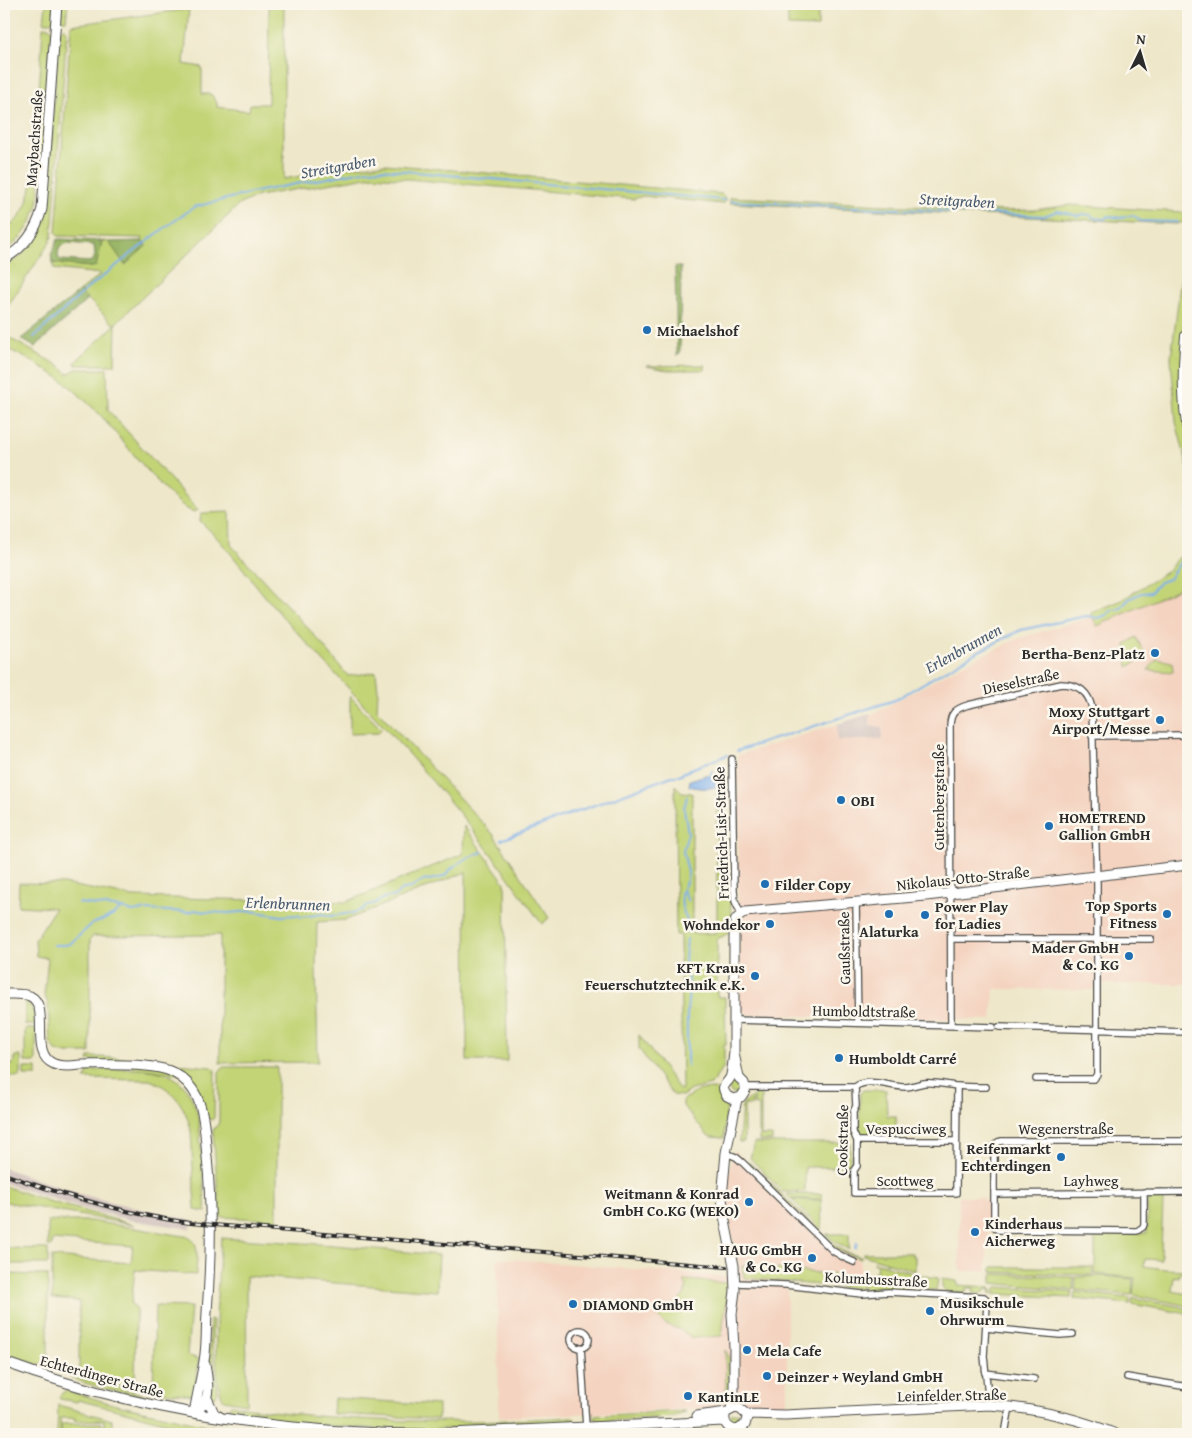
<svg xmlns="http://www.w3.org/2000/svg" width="1192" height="1438" font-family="'Gentium Book Plus',serif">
  <rect width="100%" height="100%" fill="#fbf7ec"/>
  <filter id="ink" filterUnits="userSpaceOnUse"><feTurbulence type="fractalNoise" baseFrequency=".02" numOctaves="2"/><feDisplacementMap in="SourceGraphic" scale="10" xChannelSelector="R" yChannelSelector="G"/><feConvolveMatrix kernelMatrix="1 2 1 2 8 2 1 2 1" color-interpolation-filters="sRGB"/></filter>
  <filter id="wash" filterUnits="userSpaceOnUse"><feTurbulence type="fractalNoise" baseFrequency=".0096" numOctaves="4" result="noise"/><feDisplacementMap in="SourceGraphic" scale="20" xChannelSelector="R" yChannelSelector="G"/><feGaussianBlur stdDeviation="1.12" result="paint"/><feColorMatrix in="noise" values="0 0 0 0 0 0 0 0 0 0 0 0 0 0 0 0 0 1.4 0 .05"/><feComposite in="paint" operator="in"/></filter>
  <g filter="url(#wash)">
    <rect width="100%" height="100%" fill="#eee7c9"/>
    <!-- built -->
    <path fill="#f4d3c0" d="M1188,566v418h-85l-12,6 -97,-1 -2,31 -245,-5 -7,-8 -2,-110v-142l139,-43 87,-48 53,-25 95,-28z
      M734,1150l104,102 22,8v29l-73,-7v127l-66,-1 -222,9 -2,-159 244,20 -16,-81 6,-35z
      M959,1197h24v3h5l-1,24h4l1,6 -4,6 -2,35h-26z"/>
    <!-- industrial -->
    <path fill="#d0c0bc" d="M870,714v12l12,1v12l-45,2v-17z
      M4,1168l76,26 52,13 59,13v9l-61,-9 -52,-13 -74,-24z"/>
    <!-- green -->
    <path fill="#c3d477" stroke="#778051" d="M46,4h8l-1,17 -9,2z
      M61,4h7l-2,16h-4l-2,-3z
      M269,4h15v175l66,-12 35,-3 337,30 3,4v4l-2,2 -80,-8 -9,3 -261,-23 -115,20 -18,8 -124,119 -1,42h-39l-1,-3 41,-38 -4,-1 -32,-32 21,-17 -47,-5 -1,-6 38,4 5,-1 6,-25 7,1 17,22 20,-18 -4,-5 1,-3 -85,-2 -2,-4 15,-207 118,-16 -5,55 18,3v27h9l6,9v4l32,4 1,-7h18z
      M788,4h30v23l-30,-1z
      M43,27h6l3,3 -14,174c-7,20 -15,36 -34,47v-22c21,-8 27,-38 30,-58z
      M64,27l3,3 -15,206 -2,6 -46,70v-47c23,-8 36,-31 42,-54l13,-179z
      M730,197l273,14 31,-1 36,-5 112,7 3,2 -1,8 -8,2 -446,-21z
      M1188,236v63l-5,33 5,136 -12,-46 -5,-64 13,-105z
      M4,335l57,32 7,7 8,-5h31l1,41 90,100 -4,2c-18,-3 -76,-77 -92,-95 -8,-9 -18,-17 -27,-26 -21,-19 -47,-32 -71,-44z
      M705,365v5h-38l-21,-4z
      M230,512l1,33 85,92 32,39 28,-4 2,18 -1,20 116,124 56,84 -7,6c-31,-43 -62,-87 -96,-127 -53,-62 -110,-122 -165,-182 -28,-31 -50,-66 -81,-94l1,-7 3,-1z
      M1188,553v23l-3,8 -13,8 -75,34 -6,-13 29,-12 48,-30 8,-11 7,-6z
      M1136,637l10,19 -18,11 -2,-23z
      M1157,659l15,3 1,10 -25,-2z
      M350,696l31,33 -3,4 -28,1z
      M675,785l7,7 10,1v141l25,-1v-140l3,1 2,94 1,3 7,1 1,25 -2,16 -12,6v55l1,3h7l1,48h-2v21l-13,19 -20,5 -9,6 -9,-1 -34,-46v-14l41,55 2,-1 -2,-154h-4z
      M464,826l41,57 2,178h-40l-1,-189 -120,48 -29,2 -1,44 2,96 -98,1v-128l-127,1 -3,3v114h-28l-5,-1 -7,-10 -2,-39 -4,-8 4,-37 -12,-2 -1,-16 20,-32 -37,-2 1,-23 45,1 69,13 213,5 117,-48z
      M25,1000c9,7 10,15 11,25h-11z
      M25,1029h11v33h-11z
      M15,1056h6v18l-2,3 -15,-1v-12h9z
      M89,1057c41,0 82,7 123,10l3,3 -1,48 -2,2 -6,-2 -21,-43 -97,-15z
      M223,1067h54v153l-57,-3 -7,-85 1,-4 4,-3 1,-4v-49z
      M24,1068h13v8h-13z
      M107,1069c48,0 80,-4 92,52l7,91 -11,-2 -4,-79c-5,-24 -18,-44 -42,-51l-65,-1 3,-3 1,-5z
      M729 1088a6 6 0 1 1 12 0a6 6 0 1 1-12 0Z
      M713,1089l5,1 9,15 -3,33 -13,-1 -5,-3 -23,-28v-6l17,-10z
      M863,1090h23l1,26h9v22h-32l-5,-4 1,-40z
      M761,1093v43h11v5h-13v-36h-5v-10z
      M751,1097h1v8h-8v37h-5l3,-37z
      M754,1143h96v24h-45v24l-22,1 -33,-34z
      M749,1162l84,82 12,8 16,5v2l-22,-8 -8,-6 -82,-81z
      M4,1186l44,15 86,24 -128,-23 -2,-1z
      M786,1194h36v5h-31z
      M1163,1194c0,22 -2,43 -2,66l-16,-1 -1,7 20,3 24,1v3h-9v4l-5,-1 -2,15 16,3v12l-55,-11 2,-17 -40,-4v-41h52v-35l3,-3z
      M792,1200h29l1,30z
      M48,1221h43l99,16c11,9 6,25 6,38l-61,-5 -4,34 5,4 -1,82 -56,-17v-72l-27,-2v-42l79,6 2,-17 -81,-6v6h-4z
      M826,1234h23v16l-15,-9z
      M221,1238l113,7 105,10 -2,36 -191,-15 1,126 -1,2 -22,-4c-15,-19 -5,-133 -3,-162z
      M4,1248l44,1v15h-44z
      M863,1253h49v3h3v15l-52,-16z
      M874,1262l42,12 -1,6 -52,-3 13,-6 1,-6 -3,-1z
      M742,1266l119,11v12l-117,-11z
      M992,1267h101v8l-101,-3z
      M4,1274l44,1v78l5,13 -15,-1 -34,-12z
      M994,1274l80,3 -1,13 -73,-6 -8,-1v-8z
      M917,1275l21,3 -1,9 -1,3h-11v-5l-17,-1v5l-30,-2 -9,3 -6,-1 -1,-10 55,3z
      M1103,1276l30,3 -1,16 -57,-5 1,-13z
      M942,1279l15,2 1,4 31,2 3,3v4h-2v-5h-5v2l-4,3 -8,-1 1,-5h-8v5l-21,-2 -3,-4z
      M685,1280l44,3c-1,18 -6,35 -7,53l-30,2 -11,-8 -16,-6 -9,-9 3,-3 8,1 17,-18 3,-9 -2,-3z
      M997,1287l75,5 -1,6 -77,-4 1,-4z
      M1075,1292l55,6v6l-56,-5z
      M1133,1298l48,9 7,2v5l-56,-10z
      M155,1306l36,1 -4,48 12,4 -5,36 -41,-4z
      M210,1319l3,1 -1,25 5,49 -2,3h-4l-2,-40z
      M725,1350l4,6 1,42h-4z
      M66,1374l91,24c-20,-2 -76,-12 -91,-24z
      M64,1391h4l48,14 104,23 14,6h-22l-29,-4 1,-3 -106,-27 -1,2 -17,-3 -1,-2z
      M334,1398l104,7v14l-105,-5z
      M58,1405l54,15 1,14h-9v-14l-29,1v-3h-15l1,16h-4z
      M231,1405c113,19 228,19 342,12l2,2 -7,4 -145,7 -44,-1 -75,-5 -41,-4 -30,-6 -4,-7z
      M685,1411v2l-14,4 -69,4 -5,-1 -6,-4z
      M729 1419a6 6 0 1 1 12 0a6 6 0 1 1-12 0Z
      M101,1423l1,11h-40l-1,-10z
      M682,1427l21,2 1,2h18v2l-51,-1 -12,-2 -1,-2z
      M241,1428l42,6h-40z"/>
    <!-- forest -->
    <path fill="#9ab668" stroke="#62704a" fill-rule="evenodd" d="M58,239l44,2 -6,25 -5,1 -38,-4 -2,-8zM68,243l26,2 1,11 -2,4 -4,2 -28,-2 -3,-3c0,-9 2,-11 10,-14z
      M142,241l4,5 -21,19 -16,-23z
      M675,267h6l-1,86 -3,3z
      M80,291l8,8 -53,48 -14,-8z"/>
    <!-- water -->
    <path fill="#7fb0eb" stroke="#556e8b" d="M706,775l10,2 1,2v7c-8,4 -20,2 -28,0l1,-6z"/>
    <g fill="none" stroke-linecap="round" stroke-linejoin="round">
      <!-- stream -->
      <path stroke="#7fb0eb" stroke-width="2" d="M731,201l313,15 14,-5 21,5 4,-2 7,1 4,3 10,1 5,-3 12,2 12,-3 8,6 37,1
        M34,337l54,-49 71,-56 35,-25 61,-15 113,-22 14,-1 342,31
        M737,751l158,-51 80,-47 46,-23 65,-14 13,2 7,-3 6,-5 8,-1 9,-10 12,-6 10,-1 9,-10 9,-3 12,-18 7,-4
        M709,777l2,-1 1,-5
        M687,797l-3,11 4,25 -5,18 5,21 -1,8 -6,13 1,14 5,14 1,12
        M501,840l171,-64h5l14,-7 36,-14
        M683,890l5,11
        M79,903l43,5 10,4 13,-2 44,2 6,-2 11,2 23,1 22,-2 30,5 17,-1 3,2 22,-3 7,2 22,-3 12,-4 4,-4 8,-2 8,-5 11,-2 8,-7 8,-1 12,-7 17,-3 6,-3 6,-7 13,-9 17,-7
        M687,939l-2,20 4,31 -2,22v54
        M54,945h10l6,-1 22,-20 20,-8 10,-8
        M855,1248l2,-5"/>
    </g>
  </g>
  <g filter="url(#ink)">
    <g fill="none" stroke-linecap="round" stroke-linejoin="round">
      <!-- street casing -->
      <g stroke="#484743" stroke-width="8">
        <path id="street" d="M1092,736l96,-1
          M732,759l2,131 1,11 6,13
          M856,902l2,121
          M951,939h200
          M735,1020l258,7
          M951,1026l-1,-299c0,-14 5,-18 18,-22l93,-21c17,0 28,8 31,25l5,175v190l-3,5h-58
          M999,1027l189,5
          M745,1087h110c13,-10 35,0 50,0 7,0 12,-3 19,-4 12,-1 23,2 34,3 9,1 19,1 28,1
          M855,1087l1,19 -3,6v20l4,9v25l-3,4v23h102l1,-107
          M857,1141h99
          M726,1153l10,4 6,5 91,89 12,7 9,4
          M1144,1192v32l-1,3 -6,4 -139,-1 -4,-4v-80l4,-4 4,-1h186
          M994,1194l194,-2
          M736,1283l50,2 76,9 26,-2 96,5 2,2 1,5 -3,52 5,49
          M986,1328l74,7 13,-1
          M571 1339a9 9 0 1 1 18 0a9 9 0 1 1-18 0Z
          M581,1347l5,80
          M985,1373l49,6
          M1127,1377l61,10
          M1005,1434l5,-28"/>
      </g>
      <!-- secondary casing -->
      <g stroke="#484743" stroke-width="11">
        <path id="secondary" d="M4,259c20,-11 32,-28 38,-50l15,-205
          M4,994c8,0 19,-1 26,2 22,11 -2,58 24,68 8,3 18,2 26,1 24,0 74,-3 94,8 10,5 18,14 23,24 8,18 8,40 10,60 5,52 4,103 0,155 -1,16 0,33 -3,49 -3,17 -7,35 -10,52
          M734,1053c-1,6 -2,21 -4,25 -5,8 -10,8 -3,18l6,3 8,-2 4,-6v-4l-1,-4 -5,-5 -5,-25v-125l2,-9 9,-7 181,-16 262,-31
          M734,1347l-2,-33 3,-23 -1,-25 -10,-50 -2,-18 4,-45 11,-54
          M4,1362c136,50 278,71 423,72l298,-13
          M207,1398l7,15 8,5
          M731,1409l3,-17v-49
          M194,1413c19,-13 14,-29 11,-49
          M697,1416l30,-4 8,-4 5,1 6,5 39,1 204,-10c44,3 86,12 127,29
          M725,1417c-1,8 4,12 12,13l8,-5 2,-7 -1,-4"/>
      </g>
      <!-- highway casing -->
      <g stroke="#484743" stroke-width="12">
        <path id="highway" d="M1188,333l-2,3c-3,31 -4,62 2,93"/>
      </g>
      <!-- street -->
      <use href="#street" stroke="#fff" stroke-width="5.5"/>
      <!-- secondary -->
      <use href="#secondary" stroke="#fff" stroke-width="9"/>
      <!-- highway -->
      <use href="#highway" stroke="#fff" stroke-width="10"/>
      <!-- rail casing -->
      <g stroke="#2b2b2b" stroke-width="4">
        <path id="rail" d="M4,1174c61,22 122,40 186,49l536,44"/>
      </g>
      <!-- rail -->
      <use href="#rail" stroke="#fbf7ec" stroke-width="2" stroke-dasharray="5.5" stroke-linecap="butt"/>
    </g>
  </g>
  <!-- markers -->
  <g fill="#1f6fb2" stroke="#fbf7ec" stroke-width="2">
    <circle cx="647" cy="330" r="5"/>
    <circle cx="1155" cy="653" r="5"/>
    <circle cx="1160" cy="720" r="5"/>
    <circle cx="841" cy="800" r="5"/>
    <circle cx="1049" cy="826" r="5"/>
    <circle cx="765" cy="884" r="5"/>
    <circle cx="889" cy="914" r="5"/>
    <circle cx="1167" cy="914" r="5"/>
    <circle cx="925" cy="915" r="5"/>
    <circle cx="770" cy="924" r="5"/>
    <circle cx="1129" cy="956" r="5"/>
    <circle cx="755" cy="976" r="5"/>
    <circle cx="839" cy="1058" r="5"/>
    <circle cx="1061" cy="1157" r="5"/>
    <circle cx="749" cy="1202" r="5"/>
    <circle cx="975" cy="1232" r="5"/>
    <circle cx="812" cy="1258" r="5"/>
    <circle cx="573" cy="1304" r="5"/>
    <circle cx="930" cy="1311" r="5"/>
    <circle cx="747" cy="1350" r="5"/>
    <circle cx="767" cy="1376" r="5"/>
    <circle cx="688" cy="1396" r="5"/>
  </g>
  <g text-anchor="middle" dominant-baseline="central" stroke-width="5" stroke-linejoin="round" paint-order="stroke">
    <!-- street labels -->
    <g font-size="15" fill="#2b2b2b" stroke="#fbf7ec">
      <text transform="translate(34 138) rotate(-86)">Maybachstraße</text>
      <text transform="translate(1021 681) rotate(-12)">Dieselstraße</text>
      <text transform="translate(938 797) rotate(-90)">Gutenbergstraße</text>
      <text transform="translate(721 833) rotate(-92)">Friedrich-List-Straße</text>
      <text transform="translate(963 878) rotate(-6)">Nikolaus-Otto-Straße</text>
      <text transform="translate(844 948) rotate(-91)">Gaußstraße</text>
      <text transform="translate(864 1011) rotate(1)">Humboldtstraße</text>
      <text x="906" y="1128">Vespucciweg</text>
      <text x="1066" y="1128">Wegenerstraße</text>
      <text transform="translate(842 1140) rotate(-89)">Cookstraße</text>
      <text x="905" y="1180">Scottweg</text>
      <text x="1091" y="1180">Layhweg</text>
      <text transform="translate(876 1279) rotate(3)">Kolumbusstraße</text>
      <text transform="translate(102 1376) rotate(15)">Echterdinger Straße</text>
      <text transform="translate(952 1395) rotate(-1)">Leinfelder Straße</text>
    </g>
    <!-- poi labels -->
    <g font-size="15" font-weight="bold" fill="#2b2b2b" stroke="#fbf7ec" text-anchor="start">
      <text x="657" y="330">Michaelshof</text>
      <text x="1145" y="653" text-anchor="end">Bertha-Benz-Platz</text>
      <text x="1150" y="711" text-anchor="end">Moxy Stuttgart<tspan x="1150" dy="17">Airport/Messe</tspan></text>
      <text x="851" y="800">OBI</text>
      <text x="1059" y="817">HOMETREND<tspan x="1059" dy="17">Gallion GmbH</tspan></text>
      <text x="775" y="884">Filder Copy</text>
      <text x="1157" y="905" text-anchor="end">Top Sports<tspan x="1157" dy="17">Fitness</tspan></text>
      <text x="935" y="906">Power Play<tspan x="935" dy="17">for Ladies</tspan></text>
      <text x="760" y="924" text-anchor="end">Wohndekor</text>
      <text x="889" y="931" text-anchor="middle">Alaturka</text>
      <text x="1119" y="947" text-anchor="end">Mader GmbH<tspan x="1119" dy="17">&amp; Co. KG</tspan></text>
      <text x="745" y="967" text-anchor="end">KFT Kraus<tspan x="745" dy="17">Feuerschutztechnik e.K.</tspan></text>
      <text x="849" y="1058">Humboldt Carré</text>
      <text x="1051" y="1148" text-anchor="end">Reifenmarkt<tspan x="1051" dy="17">Echterdingen</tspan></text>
      <text x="739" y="1193" text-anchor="end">Weitmann &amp; Konrad<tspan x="739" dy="17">GmbH Co.KG (WEKO)</tspan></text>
      <text x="985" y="1223">Kinderhaus<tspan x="985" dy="17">Aicherweg</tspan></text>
      <text x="802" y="1249" text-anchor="end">HAUG GmbH<tspan x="802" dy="17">&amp; Co. KG</tspan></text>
      <text x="940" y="1302">Musikschule<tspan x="940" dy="17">Ohrwurm</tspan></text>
      <text x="583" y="1304">DIAMOND GmbH</text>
      <text x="757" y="1350">Mela Cafe</text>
      <text x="777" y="1376">Deinzer + Weyland GmbH</text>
      <text x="698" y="1396">KantinLE</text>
    </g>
    <!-- water labels -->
    <g font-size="16" font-style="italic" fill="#485a6e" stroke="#fbf7ec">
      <text transform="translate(338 166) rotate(-10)">Streitgraben</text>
      <text transform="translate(957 200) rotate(3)">Streitgraben</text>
      <text transform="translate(963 648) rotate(-29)">Erlenbrunnen</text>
      <text transform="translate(288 903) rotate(2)">Erlenbrunnen</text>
    </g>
  </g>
  <!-- margin -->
  <rect width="1192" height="1438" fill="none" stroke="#fbf7ec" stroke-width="20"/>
  <!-- north arrow -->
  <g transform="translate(1140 52) rotate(5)" stroke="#fbf7ec" stroke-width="4" paint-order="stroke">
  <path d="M0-4L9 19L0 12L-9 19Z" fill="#2b2b2b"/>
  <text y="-8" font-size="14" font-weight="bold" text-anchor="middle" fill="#2b2b2b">N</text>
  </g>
</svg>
